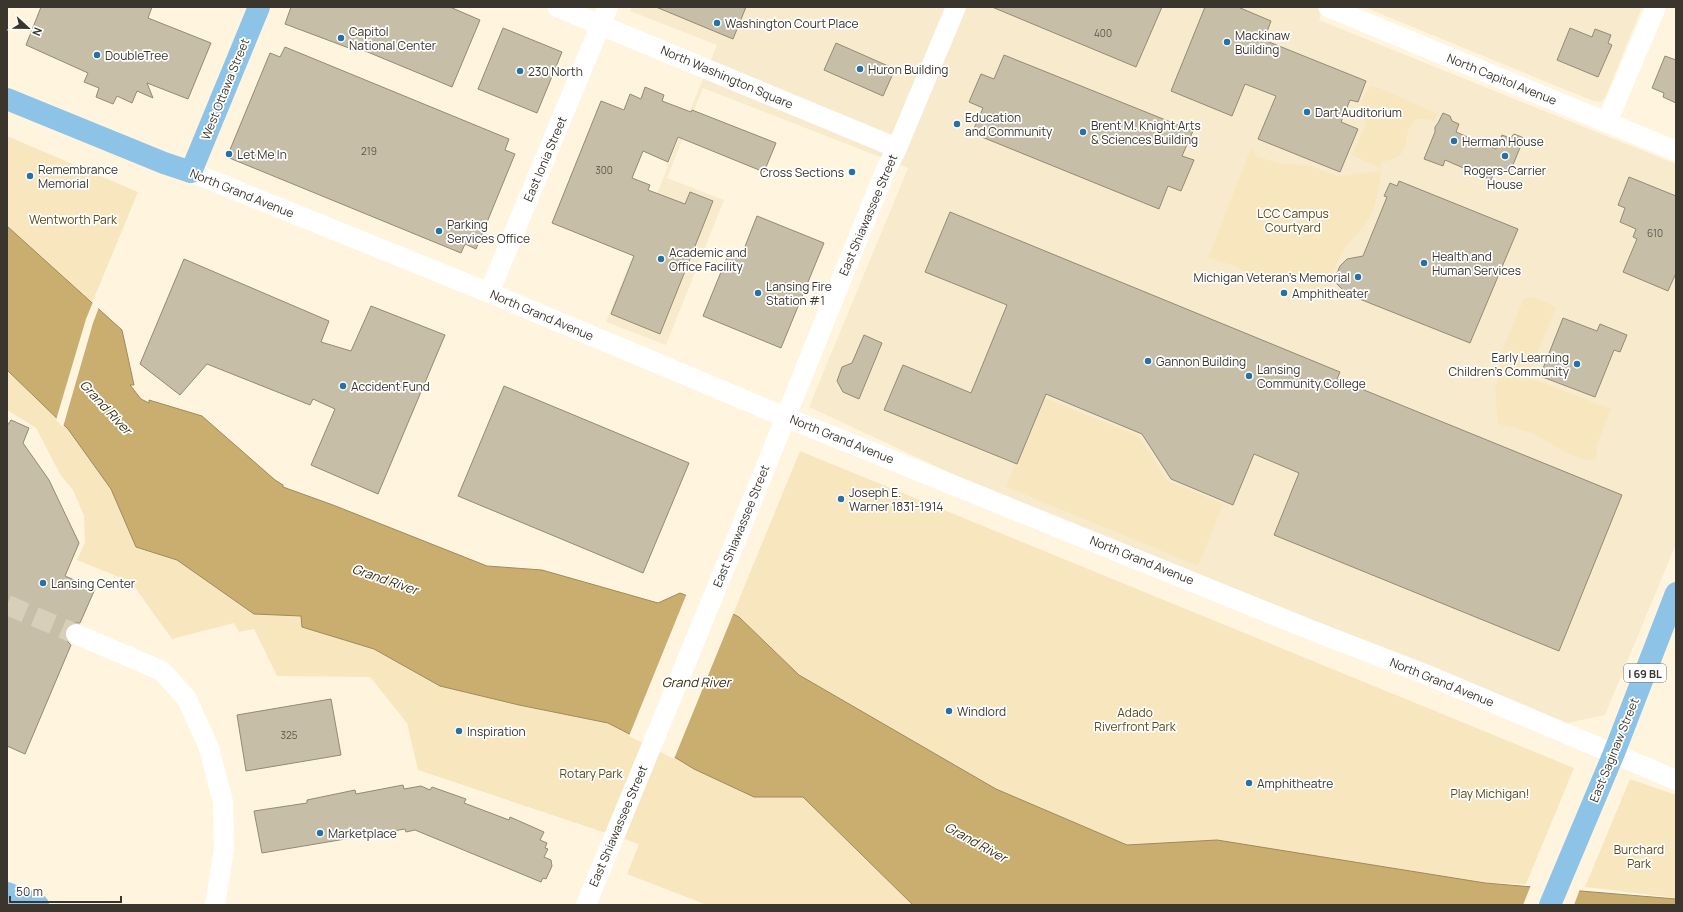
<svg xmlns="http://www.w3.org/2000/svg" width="1683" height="912" font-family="Manrope,sans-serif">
  <rect width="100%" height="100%" fill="#fff5de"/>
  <!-- built -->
  <path fill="#f8ebcd" d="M632,7h691l-4,13 357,144v380l-71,171 -66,14 -366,-152 -364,-170 99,-239 -205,-80 -36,90 57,22 -58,145 -60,-23 87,-219 24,-58 -87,-34z
    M1364,7h278l-37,91 -4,4 -8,-1z"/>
  <!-- green -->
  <path fill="#f8e6be" d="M1371,86l11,3 55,25 -3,9 -5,-4h-13c-19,19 2,37 -35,43v7l-29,-14 13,-29 -1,-13 -4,-3c1,-10 4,-16 11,-24z
    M7,136l131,56 -46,111 -85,-77z
    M1251,148l5,8 22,7 33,3 26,10 44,-5c-2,18 -5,40 -17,55 -7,9 -16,17 -22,27 -9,14 -10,31 -13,47l-23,-4 -12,-14 -11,-7 -11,-2 -16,2 -11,-3 -12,-7 -25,-7z
    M1533,297l23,10 -28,70 83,32 -14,36 -1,14c-21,5 -48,-20 -65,-26 -11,-4 -23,-6 -33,-9l-3,-36 5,-13v-19l24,-58z
    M7,370l61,59 43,60 25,58 41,13 77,54 47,2 1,11 72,22 66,37 79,19 89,18 68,35 18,11 60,28h49l110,108h-206l-80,-31 12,-30 -221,-74 -11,-47 -37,-46 -93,-1 -23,-47 -15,3 -5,-9 -62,16 -41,-57 -54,-22 8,-18 -1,-26 -11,-26 -12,-14 -25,-48 -29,-18z
    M1043,397l95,39 30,45 55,23 -25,62 -192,-79z
    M800,451l774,317 -48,116 -41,-1 -313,22 -45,-60 -131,-56 -197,-114 -60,-58 -6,-3z
    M1630,779l46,16v103l-91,-11z"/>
  <!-- water -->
  <path fill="#c9ae70" stroke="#9e8a5c" d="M7,226l115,104 12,55h-4l11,14 8,4v-3l53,16 73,64 8,5v2l50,18 154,61 55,4 116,33 22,-10 53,21 6,3 60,58 197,114 131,56 90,-5 268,43 191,16v6h-763l-110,-108h-49l-60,-28 -18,-11 -68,-35 -89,-18 -79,-19 -66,-37 -72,-22 -1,-11 -47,-2 -77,-54 -41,-13 -25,-58 -43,-60 -61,-59z"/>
  <!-- pier -->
  <path fill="#fff5de" d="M93,302l6,5 -6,16 -30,104 -7,-7 30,-101z
    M687,593l47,19 -60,147 -45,-23z
    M1531,885l49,4 -6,16h-51z"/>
  <!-- building -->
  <path fill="#c7bea8" stroke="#938a76" d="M41,7h111l-4,11 63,25 -23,56 -41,-16 6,15 -16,-7 -5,12 -15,-7 -4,8 -17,-7 3,-9 -15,-6 4,-9 -62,-28z
    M291,7h159l30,13 -28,67 -94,-39 -1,3 -72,-27z
    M656,7h90l-13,32z
    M992,7h170l-26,60z
    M1205,7h33l33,14 -7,19 102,41 -8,21 -8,-2 -9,22 17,7 -18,43 -82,-33 18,-43 -31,-12 -13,32 -61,-25z
    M503,28l59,24 -25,61 -59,-24z
    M1570,28l22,9 3,-8 16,6 -3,8 4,2 -14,32 -41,-17z
    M836,43l59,26 -12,27 -59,-26z
    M285,47l224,92 -4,11 10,4 -39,95 -11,-5 -4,9 -234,-96 43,-104 10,4z
    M1004,55l189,76 -11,25 12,4 -13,31 -13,-5 -9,23 -187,-76 11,-25 -14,-6 12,-28 13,5z
    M1665,56l11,4v43l-13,-6 1,-4 -12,-5z
    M645,87l19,8 -2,6 29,11 1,-2 84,33 -12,29 -86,-35 -10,25 -25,-11 -11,27 18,7 -2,5 37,14 5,-12 23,9 -53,133 -49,-20 23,-58 -82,-33 49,-122 23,9 6,-16 11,5z
    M1443,113l7,3 2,5 7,3 -3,8 40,17 6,-14 8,3 4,-4 10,4 -14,34 -13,-6 -6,14 -46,-20 -2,6 -19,-7 11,-27v-5l3,-4z
    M1629,177l47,19v77l-8,18 -45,-19 14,-33 -4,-2 3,-8 -16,-7 5,-14 -7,-3z
    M1399,181l119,48 -48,114 -123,-49 -10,-10v-11l3,-7 7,-7 16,-3 24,-59 -3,-1 6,-13 7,3z
    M950,212l390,160 -3,7 285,116 -63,156 -285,-116 25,-62 -45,-19 -21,51 -62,-26 -29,-45 -96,-40 -29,70 -133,-54 19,-45 68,28 36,-88 -82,-33z
    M757,216l67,27 -43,105 -78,-32 27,-66 12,4z
    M184,259l145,62 -8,21 30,9 20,-45 74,29 -67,159 -67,-29 24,-56 -22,-10 -3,6 -103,-41 -27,31 -40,-31z
    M1563,318l34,13 3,-7 27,11 -7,17 -6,-2 -19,47 -55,-21z
    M864,335l18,8 -23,56 -16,-7 -6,-11 5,-14 10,-4z
    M504,386l185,77 -46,110 -185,-77z
    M11,420l18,8 -6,15 26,37 30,63 -14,33 30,13 -15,34h-5l-6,2 -4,5v5l2,6 4,4 -46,109 -18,-8v-320z
    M331,699l10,56 -95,16 -9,-56z
    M403,785l1,4 17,-3 9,4 2,-3 34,12 -2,4 45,17 1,-3 34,15 -4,8 7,3 -2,5 3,1 -4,8 7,3 1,6 -6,13 -3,-1 -2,4 -126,-52 -9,2 -1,-3 -143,24 -8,-42 53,-8v-3l48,-10 1,4z"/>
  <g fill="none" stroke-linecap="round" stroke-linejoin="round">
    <!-- minor-tunnel -->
    <path stroke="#d8cfbb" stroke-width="20" stroke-dasharray="20 10" stroke-linecap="butt" d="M7,605l69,29"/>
    <!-- minor -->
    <path stroke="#fff" stroke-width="20" d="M557,7l340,141
      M1328,7l348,144
      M1607,122l49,-115
      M191,172l306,124 288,121 526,213 114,44 251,106
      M489,293l119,-286
      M76,634l86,37 25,28 22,49 14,54 1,47 -9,56
      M586,905l129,-313 169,-418 13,-26 59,-141"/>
    <!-- major -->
    <path stroke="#8ec3e8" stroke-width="22" d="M7,99l157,64 27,9 68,-165
      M7,893l31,12
      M1550,905l64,-152 62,-160"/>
  </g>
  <!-- markers -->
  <g fill="#2672a5" stroke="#fff" stroke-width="1.5">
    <circle cx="717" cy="23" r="4"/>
    <circle cx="341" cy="38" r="4"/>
    <circle cx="1227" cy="42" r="4"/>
    <circle cx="97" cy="55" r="4"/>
    <circle cx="860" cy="69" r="4"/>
    <circle cx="520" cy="71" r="4"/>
    <circle cx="1307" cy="112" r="4"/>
    <circle cx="957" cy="124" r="4"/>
    <circle cx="1083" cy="132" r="4"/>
    <circle cx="1454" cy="141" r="4"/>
    <circle cx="229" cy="154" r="4"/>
    <circle cx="1505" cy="156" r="4"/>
    <circle cx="852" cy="172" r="4"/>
    <circle cx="30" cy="176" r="4"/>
    <circle cx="439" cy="231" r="4"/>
    <circle cx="661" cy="259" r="4"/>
    <circle cx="1424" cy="263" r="4"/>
    <circle cx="1358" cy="277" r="4"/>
    <circle cx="758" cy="293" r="4"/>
    <circle cx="1284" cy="293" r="4"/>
    <circle cx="1148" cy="361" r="4"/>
    <circle cx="1577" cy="364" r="4"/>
    <circle cx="1249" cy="376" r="4"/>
    <circle cx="343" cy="386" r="4"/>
    <circle cx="841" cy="499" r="4"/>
    <circle cx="43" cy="583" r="4"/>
    <circle cx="949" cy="711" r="4"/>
    <circle cx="459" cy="731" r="4"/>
    <circle cx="1249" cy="783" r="4"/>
    <circle cx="320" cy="833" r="4"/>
  </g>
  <g text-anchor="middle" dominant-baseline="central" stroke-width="3.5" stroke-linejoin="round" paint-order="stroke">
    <!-- number labels -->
    <g font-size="10" fill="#5d584c">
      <text x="1103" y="33">400</text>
      <text x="369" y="151">219</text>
      <text x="604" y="170">300</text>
      <text x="1655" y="233">610</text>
      <text x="289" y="735">325</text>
    </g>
    <!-- shield labels -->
    <rect fill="#fff" stroke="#75726c" stroke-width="1" x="1624" y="664" width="42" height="18" rx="3"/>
    <g font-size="11" font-weight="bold" fill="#3a362d">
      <text x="1645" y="673">I 69 BL</text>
    </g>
    <!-- poi labels -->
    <g font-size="12" fill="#3a362d" stroke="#fff" text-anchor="start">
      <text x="725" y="23">Washington Court Place</text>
      <text x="349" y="31">Capitol<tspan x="349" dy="14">National Center</tspan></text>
      <text x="1235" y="35">Mackinaw<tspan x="1235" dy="14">Building</tspan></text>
      <text x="105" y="55">DoubleTree</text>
      <text x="868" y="69">Huron Building</text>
      <text x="528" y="71">230 North</text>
      <text x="1315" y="112">Dart Auditorium</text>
      <text x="965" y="117">Education<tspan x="965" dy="14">and Community</tspan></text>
      <text x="1091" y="125">Brent M. Knight Arts<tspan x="1091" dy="14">&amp; Sciences Building</tspan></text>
      <text x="1462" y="141">Herman House</text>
      <text x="237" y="154">Let Me In</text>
      <text x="38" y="169">Remembrance<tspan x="38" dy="14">Memorial</tspan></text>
      <text x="1505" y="170" text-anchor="middle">Rogers-Carrier<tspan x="1505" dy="14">House</tspan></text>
      <text x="844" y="172" text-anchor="end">Cross Sections</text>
      <text x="447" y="224">Parking<tspan x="447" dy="14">Services Office</tspan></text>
      <text x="669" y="252">Academic and<tspan x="669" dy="14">Office Facility</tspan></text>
      <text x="1432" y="256">Health and<tspan x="1432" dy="14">Human Services</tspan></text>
      <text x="1350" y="277" text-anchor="end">Michigan Veteran's Memorial</text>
      <text x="766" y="286">Lansing Fire<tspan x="766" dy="14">Station #1</tspan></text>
      <text x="1292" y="293">Amphitheater</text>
      <text x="1569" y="357" text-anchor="end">Early Learning<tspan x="1569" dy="14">Children's Community</tspan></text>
      <text x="1156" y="361">Gannon Building</text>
      <text x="1257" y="369">Lansing<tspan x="1257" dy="14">Community College</tspan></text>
      <text x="351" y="386">Accident Fund</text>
      <text x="849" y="492">Joseph E.<tspan x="849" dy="14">Warner 1831-1914</tspan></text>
      <text x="51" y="583">Lansing Center</text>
      <text x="957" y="711">Windlord</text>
      <text x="467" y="731">Inspiration</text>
      <text x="1257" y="783">Amphitheatre</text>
      <text x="328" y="833">Marketplace</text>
    </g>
    <!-- street labels -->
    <g font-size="12" fill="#3a362d" stroke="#fff">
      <text transform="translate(727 77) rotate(23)">North Washington Square</text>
      <text transform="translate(1502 79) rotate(22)">North Capitol Avenue</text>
      <text transform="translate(225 89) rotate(-68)">West Ottawa Street</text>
      <text transform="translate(545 159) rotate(-67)">East Ionia Street</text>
      <text transform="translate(242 193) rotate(22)">North Grand Avenue</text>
      <text transform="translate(868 215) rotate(-67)">East Shiawassee Street</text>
      <text transform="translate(542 315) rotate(23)">North Grand Avenue</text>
      <text transform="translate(842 439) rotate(22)">North Grand Avenue</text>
      <text transform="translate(741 526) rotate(-68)">East Shiawassee Street</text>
      <text transform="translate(1142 560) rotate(22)">North Grand Avenue</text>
      <text transform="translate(1442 682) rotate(22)">North Grand Avenue</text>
      <text transform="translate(1614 750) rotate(-68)">East Saginaw Street</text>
      <text transform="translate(618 826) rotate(-67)">East Shiawassee Street</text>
    </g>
    <!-- park labels -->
    <g font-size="12" fill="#5c4919" stroke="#fff">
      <text x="1293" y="213">LCC Campus<tspan x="1293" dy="14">Courtyard</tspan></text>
      <text x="73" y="219">Wentworth Park</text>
      <text x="1135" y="712">Adado<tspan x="1135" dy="14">Riverfront Park</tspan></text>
      <text x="591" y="773">Rotary Park</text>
      <text x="1490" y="793">Play Michigan!</text>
      <text x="1639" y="849">Burchard<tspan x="1639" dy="14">Park</tspan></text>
    </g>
    <!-- water labels -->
    <g font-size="13" font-style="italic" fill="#3b2f13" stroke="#fff">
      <text transform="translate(106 407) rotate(47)">Grand River</text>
      <text transform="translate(385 579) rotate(19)">Grand River</text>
      <text x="696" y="682">Grand River</text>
      <text transform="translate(976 842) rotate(29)">Grand River</text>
    </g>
  </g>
  <!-- border -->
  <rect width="1683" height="912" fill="none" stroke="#3a362d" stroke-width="16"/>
  <!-- north arrow -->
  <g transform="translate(28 28) rotate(112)" stroke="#ffffff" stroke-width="3" paint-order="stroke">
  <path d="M0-3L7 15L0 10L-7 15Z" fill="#3a362d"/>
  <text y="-6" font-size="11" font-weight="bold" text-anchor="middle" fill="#3a362d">N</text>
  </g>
  <!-- scale -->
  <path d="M10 896v6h111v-6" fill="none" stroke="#3a362d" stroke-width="2"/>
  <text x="16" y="896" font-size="12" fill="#3a362d" stroke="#ffffff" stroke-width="3" paint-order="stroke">50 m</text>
</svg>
